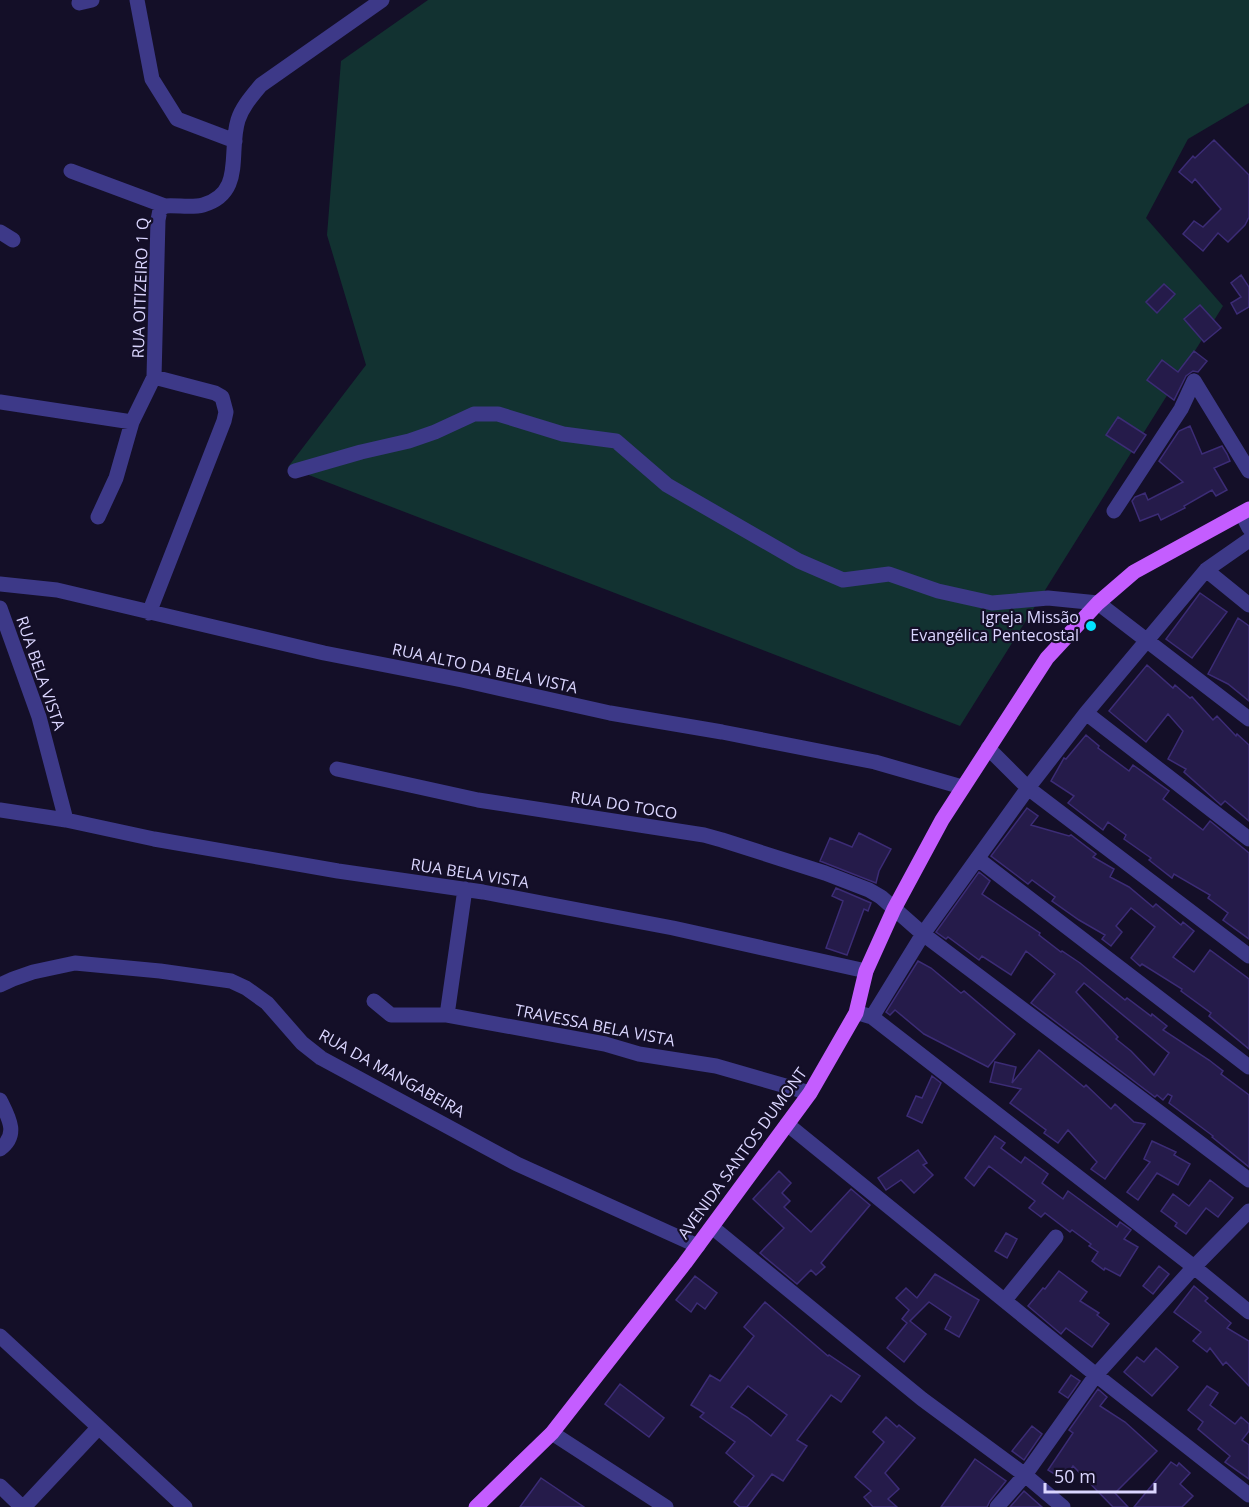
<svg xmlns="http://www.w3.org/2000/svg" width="1249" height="1507" font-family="'Open Sans',sans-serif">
  <rect width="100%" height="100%" fill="#140f28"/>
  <!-- green -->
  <path fill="#123231" d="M428,0h821v103l-61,36 -42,79 77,88 -263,420 -672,-259 78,-102 -39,-130 14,-174z"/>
  <!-- building -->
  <path fill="#251b4a" stroke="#3c2c76" stroke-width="1.5" fill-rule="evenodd" d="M1214,140l35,35v42l-4,8 -17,17 -10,-9 -15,18 -20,-17 11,-13 9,6 18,-18 -26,-30 -3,4 -13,-11 14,-16 2,2z
    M1241,275l8,12v20l-12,7 -6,-11 10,-6 -10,-14z
    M1164,284l11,10 -18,19 -11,-11z
    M1200,305l21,23 -17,14 -20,-23z
    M1194,351l13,10 -9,11 -5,-1 -7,5 -12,24 -27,-20 15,-20 16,12z
    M1118,417l28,18 -12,18 -28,-18z
    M1190,426l12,28 20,-8 5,8 3,7 -16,7 13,22 -11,6 -4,-6 -28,16 1,2 -24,12 -3,-6 -18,7 -8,-20 3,-4 10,-4 3,7 35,-18 -24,-21 20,-30z
    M1200,593l27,19 -35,46 -26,-19z
    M1238,618l11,8v75l-21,-17 -20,-10z
    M1147,665l26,23 2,-3 15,13 2,-1 21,23 4,-4 19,20 1,-2 12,11v76l-24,-20 -4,4 -37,-33 2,-3 -18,-10 15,-28 -15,-17 -22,28 -37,-31z
    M1086,735l13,11 -1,2 31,23 4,-6 36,26 -6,8 40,31 7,-9 39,32v86l-26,-19 5,-7 -20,-15 2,-3 -36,-21 -2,4 -23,-18 2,-2 -27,-19 2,-4 -18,-13 -5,8 -35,-27 6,-7 -23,-15 13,-23 2,1z
    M1027,808l11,8 -7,9 38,11 2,-1 25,19 -3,3 21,12 -4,8 19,10 24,20 3,-3 25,21 2,-3 11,9 -21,26 21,15 16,-22 39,29v70l-40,-33 2,-3 -30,-22 1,-2 -40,-25 -2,2 -9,-8 24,-31 -24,-19 -15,18 6,6 -11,14 -9,-7 3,-4 -26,-15 -27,-19 3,-4 -23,-17 -4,4 -37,-28z
    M859,833l32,16 -12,22 -3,12 -56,-22 10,-23 22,9z
    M979,872l11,9 -8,13 58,39 -1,2 22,17 1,-1 18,12 45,37 2,-2 24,18 1,-2 15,12 -4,4 46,30 14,11 -2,3 28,21v72l-37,-30 1,-1 -44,-33 3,-7 -4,-2 -5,6 -6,-5 -2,2 -124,-94 24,-29 -29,-23 -15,24 -29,-19 -3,4 -31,-23 -2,2 -10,-7zM1084,983l85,70 -15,22 -23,-24 -15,-12 2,-2 -42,-45z
    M836,888l35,15 -3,8 -4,-2 -17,46 -21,-7 17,-47 -11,-5z
    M918,961l13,7 30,25 3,-2 51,43 -27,33 -64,-33 -29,-24 -5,5 -4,-3z
    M1039,1050l45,37 2,-2 25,24 4,-5 19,18 11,2 -40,55 -14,-10 6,-7 -29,-32 -10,13 -14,-10 2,-3 -36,-27 11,-14 -31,-7 5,-20 21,5 -4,16z
    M932,1076l9,7 -19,40 -15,-7 9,-20 6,2z
    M995,1136l10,7 -4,5 20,15 4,-6 23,17 -6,9 21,16 5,-8 49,36 3,-5 11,8 -7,9 14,8 -18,29 -15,-8 -1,2 -12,-9 6,-9 -9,-6 2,-2 -19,-14 -2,2 -25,-19 -4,4 -12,-9 6,-7 -46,-35 -15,20 -9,-8z
    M1152,1141l24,11 -2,3 16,9 -12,21 -21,-12 -19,27 -11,-8 23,-30 -6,-3z
    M918,1150l9,13 -4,2 10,10 -19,18 -13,-13 -15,10 -8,-12z
    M779,1171l12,12 -9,10 8,8 -6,6 27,25 40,-43 19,16 -49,58 4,4 -9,8 -5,-5 -14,14 -37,-31 24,-25 -31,-29z
    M1210,1180l23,18 -15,19 -12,-9 -20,26 -11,-8 2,-3 -16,-12 12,-17 16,12z
    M1006,1233l11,6 -10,19 -12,-7z
    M1159,1266l10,8 -16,20 -10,-8z
    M1059,1271l28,21 -7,9 19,12 -2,2 12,9 -17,23 -26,-19 -5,6 -33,-28 15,-18 2,1z
    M935,1274l44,26 -20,37 -14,-8 6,-12 -22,-15 -19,19 16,13 -22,28 -17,-14 20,-25 -5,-4 7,-9 -13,-12 10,-10 11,10z
    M695,1276l22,17 -12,16 -8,-6 -6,9 -15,-12z
    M1194,1286l14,12 -3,3 26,22 -4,5 22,13v45l-23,-24 -3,3 -13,-17 -3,4 -14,-11 8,-9 -27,-20z
    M765,1302l63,54 1,-1 31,21 -19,26 -10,-7 -34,45 10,6 -24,35 -11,-7 -25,33h-7l-6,-5 20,-26 -28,-23 9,-11 -35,-25 4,-4 -13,-8 19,-30 10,6 34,-45 -10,-9zM748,1386l39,29 -16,21 -24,-19 -16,-10z
    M1156,1348l22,19 -26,29 -28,-24 13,-15 7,5z
    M1071,1375l9,6 -12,17 -9,-6z
    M620,1384l44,34 -15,19 -44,-33z
    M1207,1386l11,7 -8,12 25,19 6,-7 8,7v7l-7,9 7,5v34l-24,-17 5,-6 -32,-27 5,-7 -15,-12z
    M1098,1389l9,8 -7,9 25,16 32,29 -42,42 13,14h-15l-40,-41 -9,14 -16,-10 25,-37 -4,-3z
    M886,1417l11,10 2,-2 16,13 -30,35 14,16 -11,10 9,8h-24l-9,-10 7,-6 -16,-14 29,-35 -11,-10z
    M1032,1426l10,8 -18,26 -12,-9z
    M975,1459l31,22 -16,20 -3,6h-46z
    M1171,1462l6,4 2,-3 11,10 -10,11 13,12 -11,11h-48z
    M541,1478l43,29h-64z
    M1024,1491l18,16h-32z"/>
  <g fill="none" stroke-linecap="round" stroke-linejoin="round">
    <!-- minor -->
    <path stroke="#3d3988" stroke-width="15" d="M137,0l15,79 25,40 58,22
      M79,3l13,-3
      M71,171l94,35
      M0,232l13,8
      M1194,381l55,90
      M0,402l132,20
      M295,471l66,-19 48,-11 26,-9 39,-18h24l65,20 53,7 51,44 132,76 44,19 46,-6 49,17 54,12 56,-5 50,5 151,116
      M1114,511l67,-102 13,-28
      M1242,514l7,14
      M98,517l18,-39 16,-56 22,-45 4,-157 2,-10 5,-4c12,-1 27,2 38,-1 42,-12 25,-53 35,-85 4,-13 14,-24 23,-35l121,-85
      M1206,570l43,35
      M0,584l57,6 267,63 138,27 148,33 112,19 153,30 87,25
      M0,608l39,109 27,103
      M149,613l75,-192 2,-9 -4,-15 -7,-4 -61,-16
      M1086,713l163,126
      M988,748l40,40 221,168
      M337,769l141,31 226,35 18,5 103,33 44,17 12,7 42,37 326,246
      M0,810l66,10 88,19 184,32 145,21 190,36 193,43
      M978,859l271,208
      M0,985l13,-6 20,-7 42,-9 85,8 71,10 15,7 21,15 35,40 19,15 196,106 181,82
      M374,1001l17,14h56l158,29 34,10 77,12 94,27
      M862,1014l10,3 322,250 55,45
      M447,1015l18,-126
      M872,1017l51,-83 105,-146 58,-75 120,-143 43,-30
      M0,1100c9,18 19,35 0,49
      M787,1124l309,251 153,120
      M712,1227l210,172 103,76 38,32
      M1005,1300l51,-63
      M0,1336l185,171
      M552,1433l114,74
      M0,1486l22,21
      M24,1507l74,-79
      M997,1507l28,-32 71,-100 98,-108 55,-56"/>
    <!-- major -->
    <path stroke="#c45dff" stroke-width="15" d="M476,1507l76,-74 133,-170 125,-170 46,-80 10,-42 28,-62 48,-89 105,-162 51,-55 36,-31 115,-63"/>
  </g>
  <!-- markers -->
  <circle fill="#02e3ff" stroke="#140f28" stroke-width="2" cx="1091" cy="626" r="6"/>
  <g text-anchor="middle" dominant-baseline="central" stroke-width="4.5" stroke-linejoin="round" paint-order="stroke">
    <!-- street labels -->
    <g font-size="16" fill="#dbd6ff" stroke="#140f28">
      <text transform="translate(140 288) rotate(-88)">RUA OITIZEIRO 1 Q</text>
      <text transform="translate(485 668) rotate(12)">RUA ALTO DA BELA VISTA</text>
      <text transform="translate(41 673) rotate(71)">RUA BELA VISTA</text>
      <text transform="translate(624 805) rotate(9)">RUA DO TOCO</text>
      <text transform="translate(470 873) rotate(9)">RUA BELA VISTA</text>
      <text transform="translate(595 1025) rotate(11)">TRAVESSA BELA VISTA</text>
      <text transform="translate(392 1073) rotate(29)">RUA DA MANGABEIRA</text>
      <text transform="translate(742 1153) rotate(-54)">AVENIDA SANTOS DUMONT</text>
    </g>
    <!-- poi labels -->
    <g font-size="16" fill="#dbd6ff" stroke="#140f28" text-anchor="end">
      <text x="1079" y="617">Igreja Missão<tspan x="1079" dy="18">Evangélica Pentecostal</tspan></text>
    </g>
  </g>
  <!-- scale -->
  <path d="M1045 1483v9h110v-9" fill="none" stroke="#dbd6ff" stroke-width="3"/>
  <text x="1054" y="1483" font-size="18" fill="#dbd6ff" stroke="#140f28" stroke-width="4.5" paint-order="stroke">50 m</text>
</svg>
